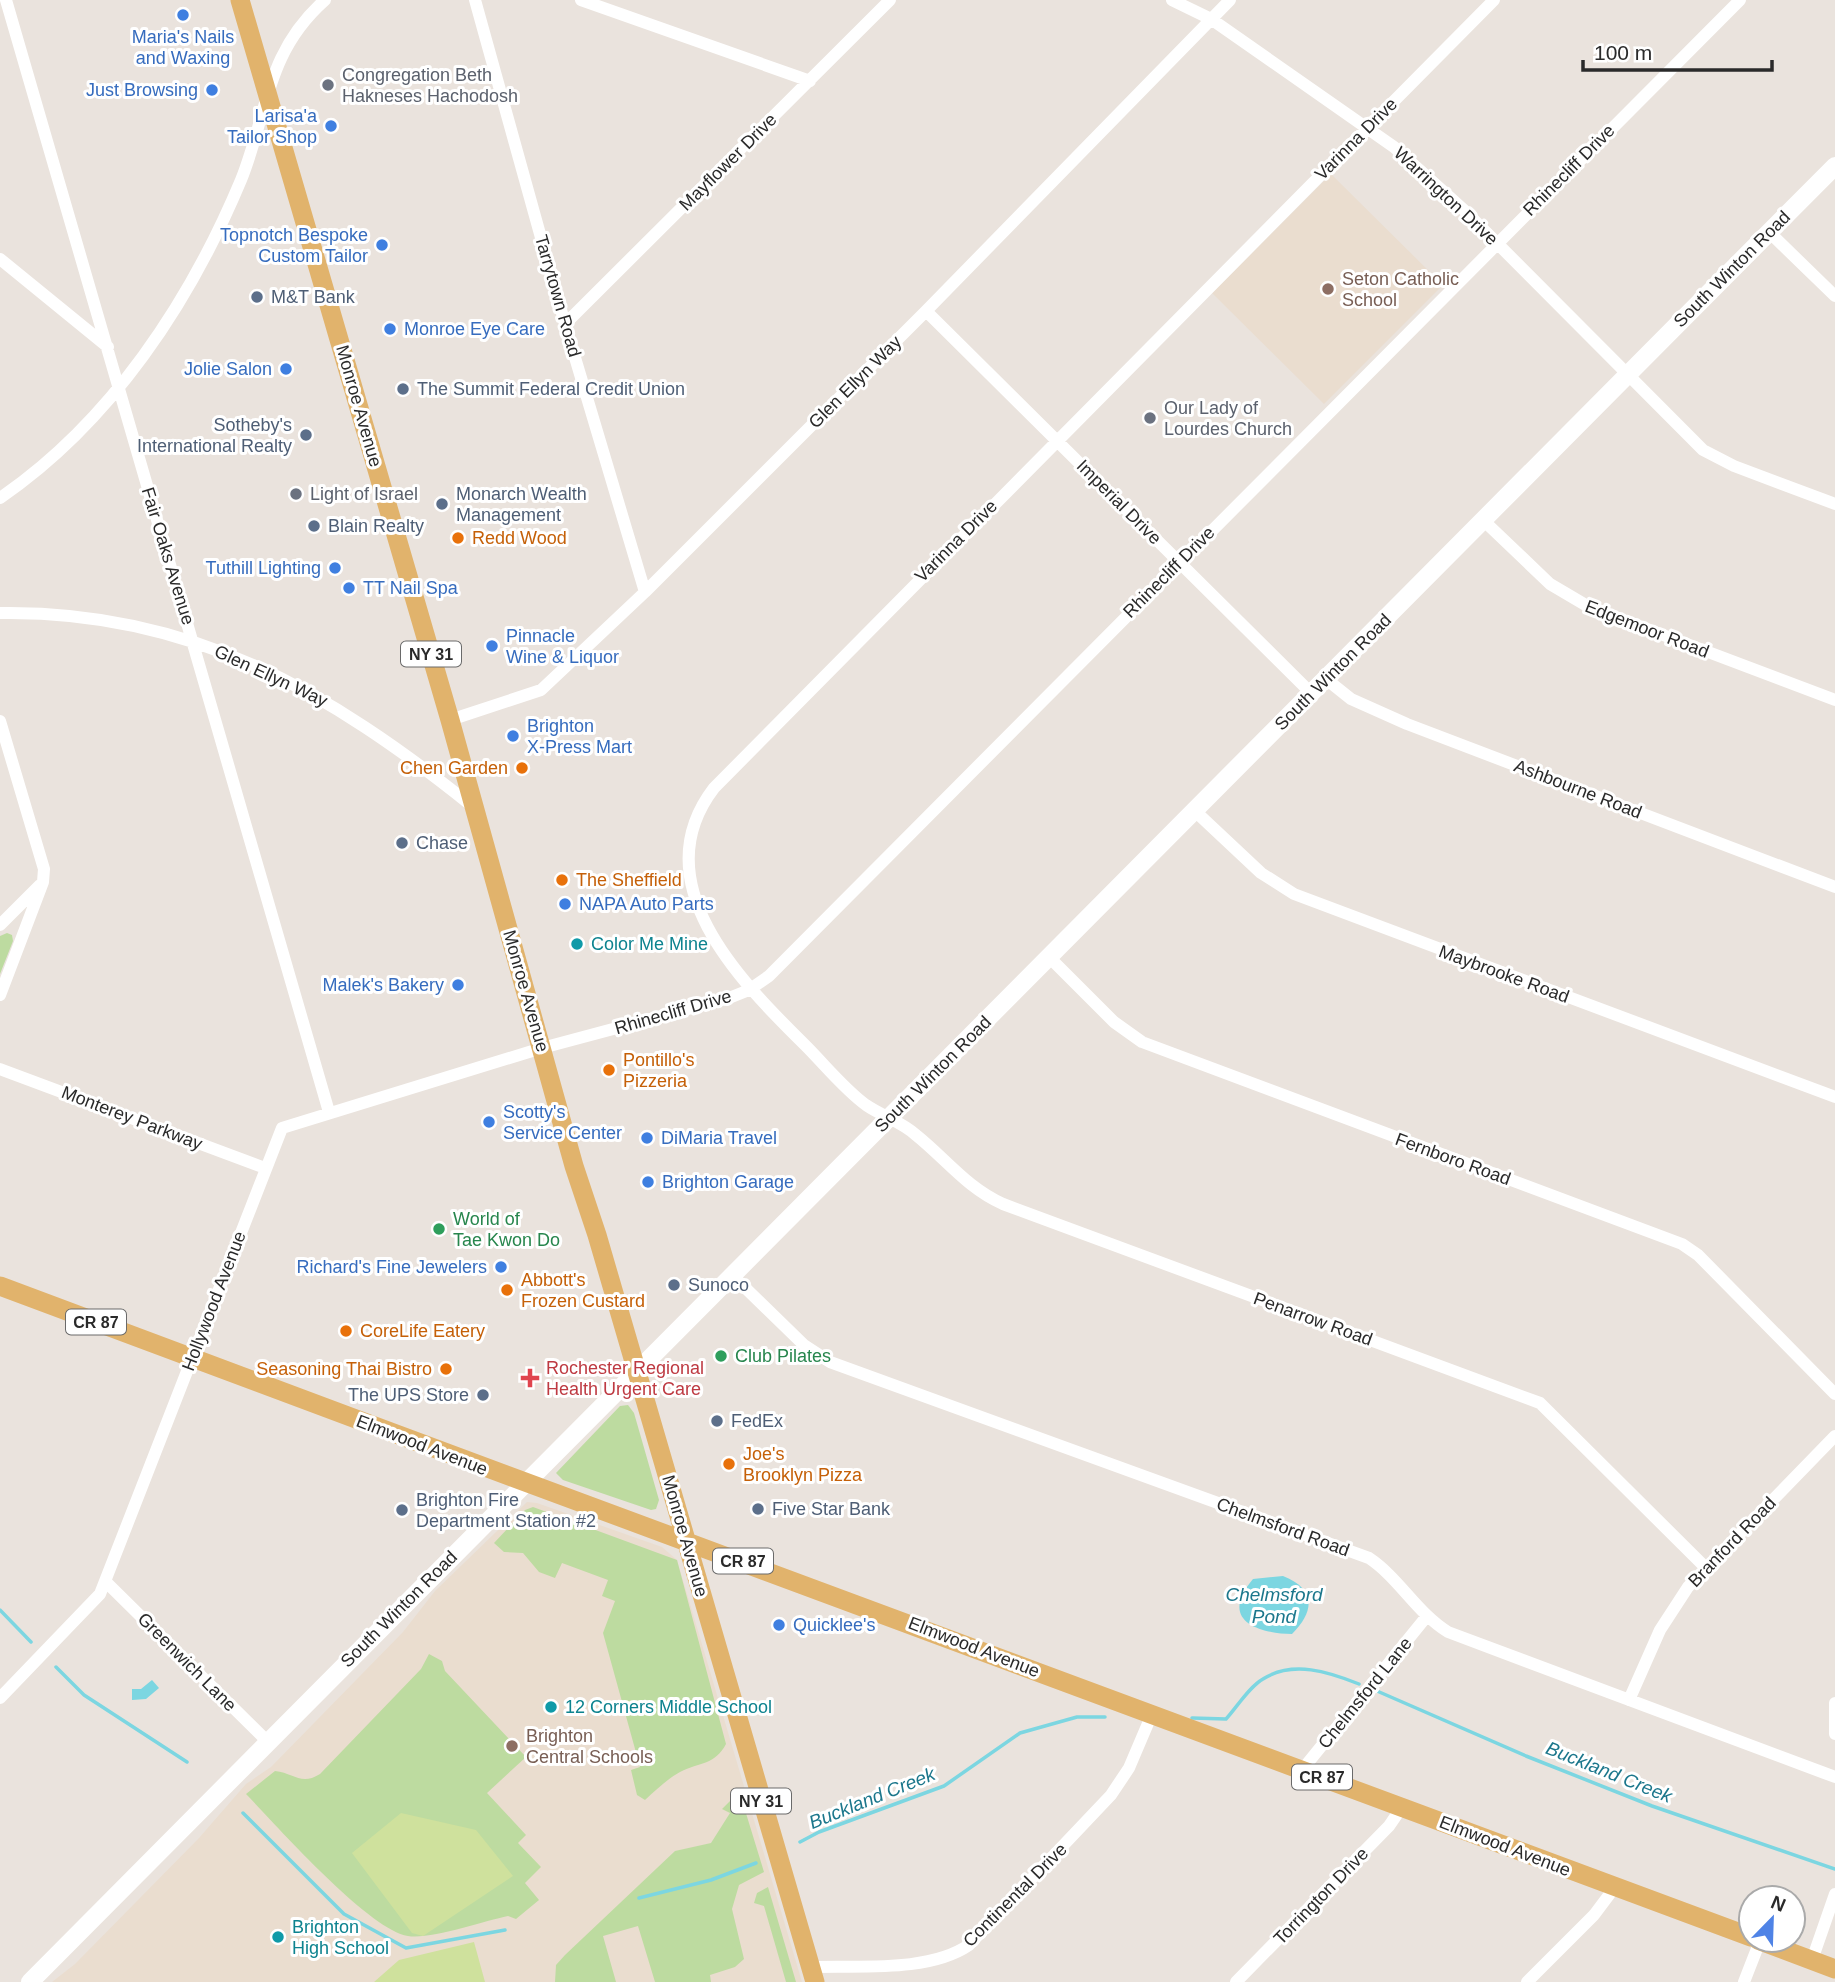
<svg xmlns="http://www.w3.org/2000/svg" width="1835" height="1982" font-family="Arial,sans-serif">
  <rect width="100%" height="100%" fill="#eae3dd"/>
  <!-- education -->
  <path fill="#eaddcf" d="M1331,174l112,111 -119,119 -112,-111z
    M527,1502l10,1 125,44 15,13 125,422h-750l23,-18 124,-126 47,-54 25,-17 132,-135 32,-41z"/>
  <!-- green -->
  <path fill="#bddba0" d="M7,933l5,2 1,6 -13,33v-38z
    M628,1405l6,8 25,87 -3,9 -5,1 -88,-30 -7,-7 64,-67z
    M533,1507l144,53 49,184c-11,21 -26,18 -46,28 -13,7 -24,18 -35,28l-8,-5 -6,-25 9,-3 -37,-134 12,-32 -13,-5 6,-16 -46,-17 -7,15 -16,-6 -16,-19 -19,-1 -10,-9 31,-33z
    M429,1654l13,7 3,10 81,86 -39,36 39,42 -8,8 23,24 -16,16 14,17 -23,19 -8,-3c-24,5 -79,24 -100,20 -40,-7 -131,-110 -162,-142l29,-23c19,2 26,15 45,3l101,-105z
    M741,1797l23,75 -25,13 -7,24 12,50 -9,8 -25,8 1,7h-56l-17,-56 -35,10 13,46h-61l1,-17 9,-10 110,-104 36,-8 19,-30 -8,-4 9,-9z
    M768,1887l28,95h-10l-22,-76 -10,-3 3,-10z"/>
  <!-- pitch -->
  <path fill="#cfe19d" d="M401,1813l75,17 37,46 -90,60 -11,-3 -60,-80z
    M474,1942l11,40h-111l25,-22z"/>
  <!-- water -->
  <path fill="#7cd6e1" d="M1283,1576c33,13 32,35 9,58 -37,-1 -73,-15 -39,-55z
    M152,1680l7,8 -13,11 -14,1v-11h9z"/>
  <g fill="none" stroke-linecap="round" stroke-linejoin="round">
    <!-- stream -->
    <path stroke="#7cd6e1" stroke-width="3.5" d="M0,1610l31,32
      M56,1667l28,28 103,67
      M1377,1691l149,65 126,50 183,63
      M1192,1718l34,1c11,-12 23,-32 37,-40 30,-19 66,-7 96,5
      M243,1813l101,101 62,34 99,-18
      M800,1842l19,-10 125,-46 76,-53 57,-16h28
      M639,1898l72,-18 45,-17"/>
    <!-- street -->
    <path stroke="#fff" stroke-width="12" d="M6,0l323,1112
      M475,0l90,324 80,268
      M581,0l229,81
      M1172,0l39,19 183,128 71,64 238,239 31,16 101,38
      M1494,0l-780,788c-72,94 25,192 91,257 20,20 39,44 61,60 16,11 36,17 50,30 30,24 51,53 87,69l537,199 165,164
      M1769,232l66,64
      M0,259l108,88
      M926,311l386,383
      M565,324l325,-324
      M0,498c111,-76 190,-196 241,-318 27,-67 24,-127 84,-180
      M1483,520l67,64 39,23 246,93
      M0,613c190,-3 329,78 472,193
      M1326,679l25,20 56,25 428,163
      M450,720l91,-30 104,-98 281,-281 304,-311
      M0,721l44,148 -1,13 -43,113
      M1196,812l65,61 33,21 541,203
      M0,925l40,-40
      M1049,957l65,65 28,20 540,202 16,11 137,139
      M0,1069l265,99
      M732,1275l72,70 26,17 539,196c30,20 48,55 79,74l387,145
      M106,1582l161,159
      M0,1698l100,-104 182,-466 260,-80 187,-50 20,-8 20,-14 971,-976
      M1629,1700l31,-70 28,-43 147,-151
      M1835,1703v31
      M1302,1770l125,-154
      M1812,1960l23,-66
      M810,1967c48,-2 118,6 159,-22l142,-150 18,-27 23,-54
      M1236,1982l153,-156 13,-19
      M1527,1982l67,-67 21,-28
      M1744,1982l16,-41"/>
    <!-- secondary -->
    <path stroke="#fff" stroke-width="18" d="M30,1982l1805,-1816"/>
    <!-- primary -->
    <path stroke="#e1b36c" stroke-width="19" d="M240,0l210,720 124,446 23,69 218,747
      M0,1286c583,219 1168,433 1751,651
      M1758,1940l77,29"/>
  </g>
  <!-- markers -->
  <g fill="#3f7fe0" stroke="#fff" stroke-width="2.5">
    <circle cx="183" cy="15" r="7"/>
    <circle cx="212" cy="90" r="7"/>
    <circle cx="331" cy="126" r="7"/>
    <circle cx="382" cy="245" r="7"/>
    <circle cx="390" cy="329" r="7"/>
    <circle cx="286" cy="369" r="7"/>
    <circle cx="335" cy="568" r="7"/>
    <circle cx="349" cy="588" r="7"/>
    <circle cx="492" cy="646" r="7"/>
    <circle cx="513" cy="736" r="7"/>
    <circle cx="565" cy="904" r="7"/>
    <circle cx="458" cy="985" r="7"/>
    <circle cx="489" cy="1122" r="7"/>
    <circle cx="647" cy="1138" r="7"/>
    <circle cx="648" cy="1182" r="7"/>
    <circle cx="501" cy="1267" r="7"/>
    <circle cx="779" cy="1625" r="7"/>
  </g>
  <g fill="#6b7280" stroke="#fff" stroke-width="2.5">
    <circle cx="328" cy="85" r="7"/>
    <circle cx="1150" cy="418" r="7"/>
    <circle cx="296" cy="494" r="7"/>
  </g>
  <g fill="#8d6e63" stroke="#fff" stroke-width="2.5">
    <circle cx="1328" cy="289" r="7"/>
    <circle cx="512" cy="1746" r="7"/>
  </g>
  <g fill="#5c6f8a" stroke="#fff" stroke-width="2.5">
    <circle cx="257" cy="297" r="7"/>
    <circle cx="403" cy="389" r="7"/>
    <circle cx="306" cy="435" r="7"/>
    <circle cx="442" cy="504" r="7"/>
    <circle cx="314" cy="526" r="7"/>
    <circle cx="402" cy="843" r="7"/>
    <circle cx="674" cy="1285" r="7"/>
    <circle cx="483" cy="1395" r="7"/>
    <circle cx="717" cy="1421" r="7"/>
    <circle cx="758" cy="1509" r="7"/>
    <circle cx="402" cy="1510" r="7"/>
  </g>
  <g fill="#e8710a" stroke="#fff" stroke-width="2.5">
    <circle cx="458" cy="538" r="7"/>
    <circle cx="522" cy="768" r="7"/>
    <circle cx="562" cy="880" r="7"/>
    <circle cx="609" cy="1070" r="7"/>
    <circle cx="507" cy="1290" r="7"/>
    <circle cx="346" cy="1331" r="7"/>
    <circle cx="446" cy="1369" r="7"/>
    <circle cx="729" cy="1464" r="7"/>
  </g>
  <g fill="#0f9aa8" stroke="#fff" stroke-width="2.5">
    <circle cx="577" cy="944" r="7"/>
    <circle cx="551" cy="1707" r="7"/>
    <circle cx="278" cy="1937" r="7"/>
  </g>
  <g fill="#2e9e5b" stroke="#fff" stroke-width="2.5">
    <circle cx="439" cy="1229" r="7"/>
    <circle cx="721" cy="1356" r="7"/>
  </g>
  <path fill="#e0444e" stroke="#fff" stroke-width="2.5" d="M526.5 1367.5h7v7h7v7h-7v7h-7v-7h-7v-7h7z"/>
  <g text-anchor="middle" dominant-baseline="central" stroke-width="6" stroke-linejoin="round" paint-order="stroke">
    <!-- shield labels -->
    <g fill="#fff" stroke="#6a6a6a" stroke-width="2">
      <rect x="401" y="641.5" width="60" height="25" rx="5"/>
      <rect x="66" y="1309.5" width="60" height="25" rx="5"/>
      <rect x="713" y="1548.5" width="60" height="25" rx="5"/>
      <rect x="1292" y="1764.5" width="60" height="25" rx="5"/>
      <rect x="731" y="1788.5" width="60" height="25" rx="5"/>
    </g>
    <g font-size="16" font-weight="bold" fill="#2a2a2a">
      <text x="431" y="654">NY 31</text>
      <text x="96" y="1322">CR 87</text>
      <text x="743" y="1561">CR 87</text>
      <text x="1322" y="1777">CR 87</text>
      <text x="761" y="1801">NY 31</text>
    </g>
    <!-- shop labels -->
    <g font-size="18" fill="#366cbe" stroke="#fff" text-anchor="start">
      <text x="183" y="37" text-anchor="middle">Maria's Nails<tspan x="183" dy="21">and Waxing</tspan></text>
      <text x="198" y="90" text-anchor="end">Just Browsing</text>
      <text x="317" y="116" text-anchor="end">Larisa'a<tspan x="317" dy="21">Tailor Shop</tspan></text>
      <text x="368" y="235" text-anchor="end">Topnotch Bespoke<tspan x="368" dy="21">Custom Tailor</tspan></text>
      <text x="404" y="329">Monroe Eye Care</text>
      <text x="272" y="369" text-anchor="end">Jolie Salon</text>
      <text x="321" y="568" text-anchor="end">Tuthill Lighting</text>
      <text x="363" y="588">TT Nail Spa</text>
      <text x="506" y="636">Pinnacle<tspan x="506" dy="21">Wine &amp; Liquor</tspan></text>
      <text x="527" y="726">Brighton<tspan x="527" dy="21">X-Press Mart</tspan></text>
      <text x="579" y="904">NAPA Auto Parts</text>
      <text x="444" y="985" text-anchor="end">Malek's Bakery</text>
      <text x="503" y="1112">Scotty's<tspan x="503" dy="21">Service Center</tspan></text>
      <text x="661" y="1138">DiMaria Travel</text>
      <text x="662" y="1182">Brighton Garage</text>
      <text x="487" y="1267" text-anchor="end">Richard's Fine Jewelers</text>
      <text x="793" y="1625">Quicklee's</text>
    </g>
    <!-- worship labels -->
    <g font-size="18" fill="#5b616d" stroke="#fff" text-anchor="start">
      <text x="342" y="75">Congregation Beth<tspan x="342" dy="21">Hakneses Hachodosh</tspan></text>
      <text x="1164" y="408">Our Lady of<tspan x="1164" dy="21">Lourdes Church</tspan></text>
      <text x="310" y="494">Light of Israel</text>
    </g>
    <!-- street labels -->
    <g font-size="18" fill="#2a2a2a" stroke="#fff">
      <text transform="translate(1356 139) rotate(-45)">Varinna Drive</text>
      <text transform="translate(728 162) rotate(-45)">Mayflower Drive</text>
      <text transform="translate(1569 170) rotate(-45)">Rhinecliff Drive</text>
      <text transform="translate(1446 196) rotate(43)">Warrington Drive</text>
      <text transform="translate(1732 269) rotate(-45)">South Winton Road</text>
      <text transform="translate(558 296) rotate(74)">Tarrytown Road</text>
      <text transform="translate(855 382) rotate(-45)">Glen Ellyn Way</text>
      <text transform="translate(359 406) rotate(74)">Monroe Avenue</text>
      <text transform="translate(1119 502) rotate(45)">Imperial Drive</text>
      <text transform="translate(956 541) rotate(-45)">Varinna Drive</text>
      <text transform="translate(168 556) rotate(73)">Fair Oaks Avenue</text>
      <text transform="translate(1169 572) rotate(-45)">Rhinecliff Drive</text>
      <text transform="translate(1647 629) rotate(21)">Edgemoor Road</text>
      <text transform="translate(1333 672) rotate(-45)">South Winton Road</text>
      <text transform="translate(271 676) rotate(25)">Glen Ellyn Way</text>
      <text transform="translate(1578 789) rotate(21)">Ashbourne Road</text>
      <text transform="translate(1504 974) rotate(20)">Maybrooke Road</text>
      <text transform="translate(526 991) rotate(74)">Monroe Avenue</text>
      <text transform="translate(673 1012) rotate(-16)">Rhinecliff Drive</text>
      <text transform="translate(933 1074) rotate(-45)">South Winton Road</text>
      <text transform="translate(132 1118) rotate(21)">Monterey Parkway</text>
      <text transform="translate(1453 1159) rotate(20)">Fernboro Road</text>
      <text transform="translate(214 1301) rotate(-69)">Hollywood Avenue</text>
      <text transform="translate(1313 1319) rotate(20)">Penarrow Road</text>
      <text transform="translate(422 1445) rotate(21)">Elmwood Avenue</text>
      <text transform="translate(1283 1527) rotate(20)">Chelmsford Road</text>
      <text transform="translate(685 1536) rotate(74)">Monroe Avenue</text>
      <text transform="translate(1732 1542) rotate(-46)">Branford Road</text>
      <text transform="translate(399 1609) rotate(-45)">South Winton Road</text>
      <text transform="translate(974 1647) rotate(21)">Elmwood Avenue</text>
      <text transform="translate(187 1662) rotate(45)">Greenwich Lane</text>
      <text transform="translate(1365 1693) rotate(-51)">Chelmsford Lane</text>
      <text transform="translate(1505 1846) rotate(21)">Elmwood Avenue</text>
      <text transform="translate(1015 1895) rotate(-45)">Continental Drive</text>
      <text transform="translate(1321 1896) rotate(-46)">Torrington Drive</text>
    </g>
    <!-- education labels -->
    <g font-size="18" fill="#785e54" stroke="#fff" text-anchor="start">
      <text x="1342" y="279">Seton Catholic<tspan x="1342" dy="21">School</tspan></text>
      <text x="526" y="1736">Brighton<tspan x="526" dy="21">Central Schools</tspan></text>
    </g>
    <!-- service labels -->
    <g font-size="18" fill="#4e5e75" stroke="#fff" text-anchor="start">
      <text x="271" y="297">M&amp;T Bank</text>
      <text x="417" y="389">The Summit Federal Credit Union</text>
      <text x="292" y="425" text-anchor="end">Sotheby's<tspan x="292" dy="21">International Realty</tspan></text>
      <text x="456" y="494">Monarch Wealth<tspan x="456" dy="21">Management</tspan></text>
      <text x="328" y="526">Blain Realty</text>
      <text x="416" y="843">Chase</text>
      <text x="688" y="1285">Sunoco</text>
      <text x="469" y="1395" text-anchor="end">The UPS Store</text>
      <text x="731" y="1421">FedEx</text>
      <text x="416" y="1500">Brighton Fire<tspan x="416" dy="21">Department Station #2</tspan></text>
      <text x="772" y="1509">Five Star Bank</text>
    </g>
    <!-- food labels -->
    <g font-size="18" fill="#c56008" stroke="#fff" text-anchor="start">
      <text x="472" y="538">Redd Wood</text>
      <text x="508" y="768" text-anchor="end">Chen Garden</text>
      <text x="576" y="880">The Sheffield</text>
      <text x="623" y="1060">Pontillo's<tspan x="623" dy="21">Pizzeria</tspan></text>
      <text x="521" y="1280">Abbott's<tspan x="521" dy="21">Frozen Custard</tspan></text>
      <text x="360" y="1331">CoreLife Eatery</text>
      <text x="432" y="1369" text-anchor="end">Seasoning Thai Bistro</text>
      <text x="743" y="1454">Joe's<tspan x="743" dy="21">Brooklyn Pizza</tspan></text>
    </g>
    <!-- culture labels -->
    <g font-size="18" fill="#0d838f" stroke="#fff" text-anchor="start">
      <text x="591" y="944">Color Me Mine</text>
      <text x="565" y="1707">12 Corners Middle School</text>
      <text x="292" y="1927">Brighton<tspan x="292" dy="21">High School</tspan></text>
    </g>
    <!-- leisure labels -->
    <g font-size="18" fill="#27864d" stroke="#fff" text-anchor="start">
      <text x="453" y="1219">World of<tspan x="453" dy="21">Tae Kwon Do</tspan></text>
      <text x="735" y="1356">Club Pilates</text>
    </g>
    <!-- health labels -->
    <g font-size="18" fill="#be3a42" stroke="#fff" text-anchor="start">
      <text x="546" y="1368">Rochester Regional<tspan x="546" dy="21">Health Urgent Care</tspan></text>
    </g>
    <!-- water labels -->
    <g font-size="19" font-style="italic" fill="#1c778c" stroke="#fff">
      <text x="1274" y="1594">Chelmsford<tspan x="1274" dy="22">Pond</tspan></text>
      <text transform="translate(1609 1772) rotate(22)">Buckland Creek</text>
      <text transform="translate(872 1798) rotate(-22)">Buckland Creek</text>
    </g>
  </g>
  <!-- north arrow -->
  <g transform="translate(1772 1919) rotate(23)"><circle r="33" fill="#ffffff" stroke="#aaaaaa" stroke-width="2"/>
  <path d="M0-5L12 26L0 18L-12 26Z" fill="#4f83e6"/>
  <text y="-10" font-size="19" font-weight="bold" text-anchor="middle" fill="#2a2a2a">N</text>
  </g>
  <!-- scale -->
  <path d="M1583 60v10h189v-10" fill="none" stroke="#2a2a2a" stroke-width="3.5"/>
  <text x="1594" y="60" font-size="21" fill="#2a2a2a" stroke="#ffffff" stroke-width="5" paint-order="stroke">100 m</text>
</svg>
